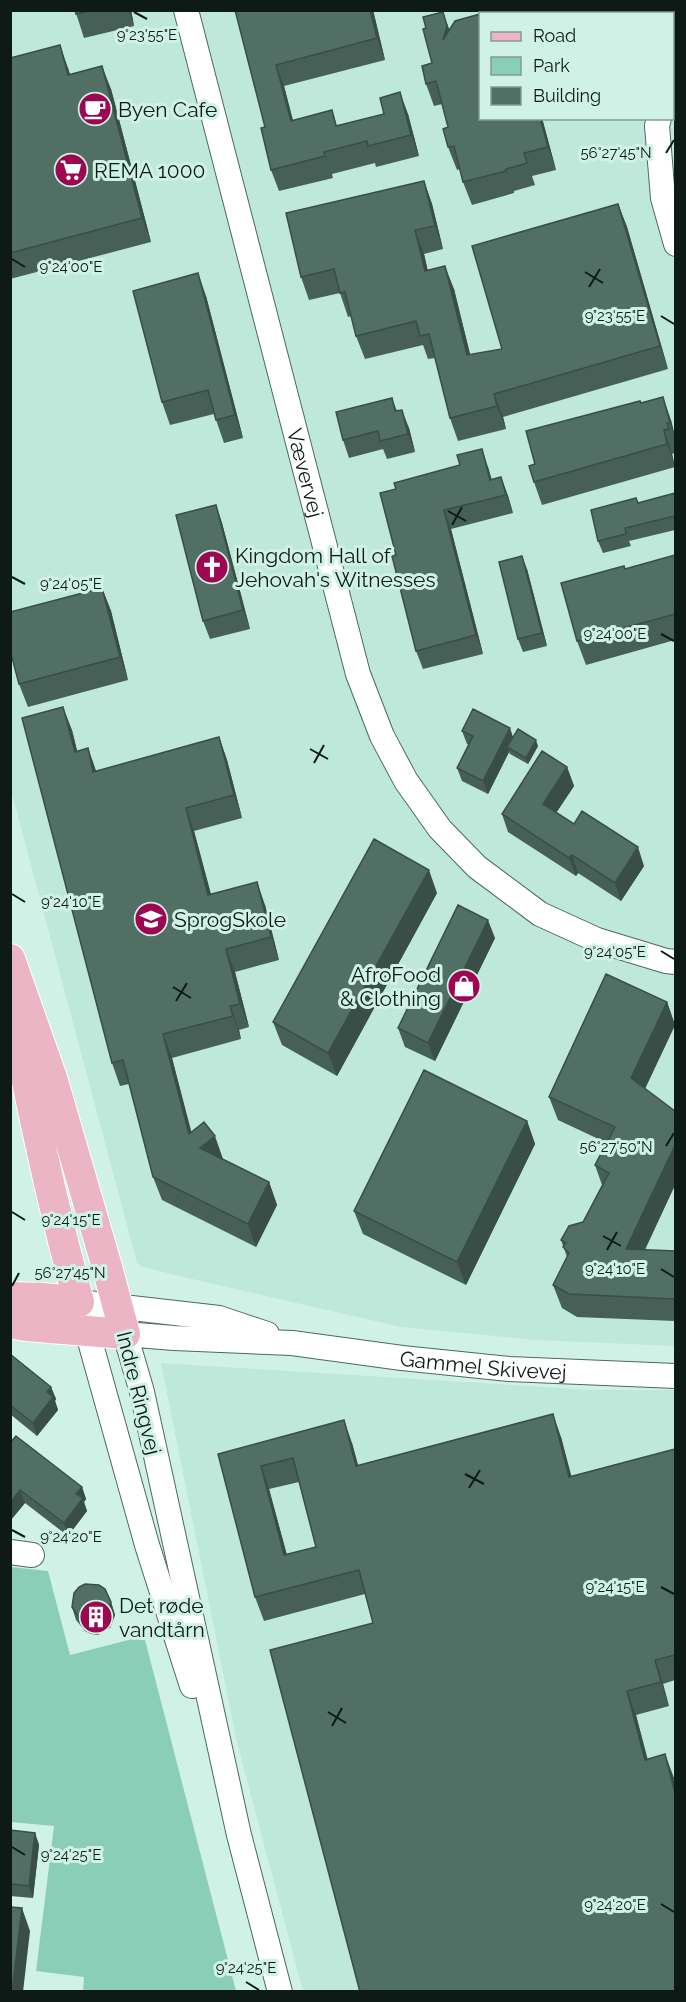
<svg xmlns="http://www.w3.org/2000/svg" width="686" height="2002" font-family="Raleway,sans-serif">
  <rect width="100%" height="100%" fill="#d0f2e6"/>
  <!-- built -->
  <path fill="#bee9da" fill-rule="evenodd" d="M10,11h665v1335l-140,-6 -134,-13 -226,-52 -32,-8 -6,-4 -126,-473zM480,14h192v104h-192z
    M161,1363l432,27h82v601h-372l-66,-248z"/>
  <!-- green -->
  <path fill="#8bceb8" d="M11,1567l37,4 22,84 74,-19 92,355h-153l1,-14 -48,-6 18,-145 -43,-4z"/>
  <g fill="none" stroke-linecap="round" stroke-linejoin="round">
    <!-- minor casing -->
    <g stroke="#4b695f" stroke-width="26">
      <g id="minor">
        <path id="s1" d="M186,10l172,664 24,62 24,45 34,48 37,38 63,47 57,26 69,21 10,1"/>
        <path d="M672,64l4,-7"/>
        <path d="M659,118l-2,8 6,72 13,46"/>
        <path d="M10,1552l22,3"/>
        <path d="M192,1686l-45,-141 -68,-243 140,16 48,16"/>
        <path id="s2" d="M280,1992l-41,-157 -97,-443 -17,-58 49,4 118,5 110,15 107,11 167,7"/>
      </g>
    </g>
    <!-- major casing -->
    <g stroke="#fff" stroke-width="32">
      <path id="major" d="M10,959l42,119 55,189 18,67 -99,-8 -16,-3
        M10,1297l33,1 36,4c-26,-95 -47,-191 -65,-287"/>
    </g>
    <!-- minor -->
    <use href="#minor" stroke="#fff" stroke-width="24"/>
    <!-- major -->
    <use href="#major" stroke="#ebb5c5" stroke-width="30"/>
  </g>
  <!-- wall -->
  <path fill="#465f57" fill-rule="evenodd" d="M75,10h56l3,16 -50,12z
    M235,10h138l12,50 -101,26 9,34 39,-10 5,16 71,-12 11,42 -43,11 -1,-4 -43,11 1,4 -54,13 -8,-21 -6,-43z
    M549,10h14l-1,4h-8z
    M10,58l58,10 2,6 41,15 40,153 -141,37z
    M422,66l58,52h62l14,52 -24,6 3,9 -21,6v2l-42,12 -9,-23 -3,-13 -3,1 -9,-23v-20l-6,-23 -8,2 -8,-22z
    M424,181l8,23 11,45 -19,5 4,17 26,18 16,66 32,-6 116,-145 9,23 41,142 -165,48 3,12 -48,12 -8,-23 -15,-60 -7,1 -5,-14 -58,14 -9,-23 -5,-20 -3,1 -8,-24 -31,7 -8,-23z
    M206,296l37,142 -19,5 -10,-29 -44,11 -8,-23z
    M392,398l5,13 12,17 6,24 -28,7 -4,-10 -34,9 -6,-18z
    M641,403l30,17 4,16v17l-3,1 3,13 -133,38 -8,-23 1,-18z
    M460,465l28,2 4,13 9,-3 7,19 5,17 -62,16 32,125 -60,15 -7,-18 -20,-96v-66z
    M675,493v37l-46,11 2,5 -28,7 -5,-12 40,-38z
    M216,505l6,18 28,106 -40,10 -7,-18z
    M675,555v85l-89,25 -9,-24 48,-72z
    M527,569l20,77 -24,6 -5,-13z
    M102,588l9,23 17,69 -100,27 -9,-23z
    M72,730l5,21 11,-3 8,23 123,-34 8,23 15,58 -48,13 17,63 54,11 14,55 -44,12 14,55 -10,3 2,9 -69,19 19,75 32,26 46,23 8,23 -21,42 -94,-47 -9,-23 -24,-93 -9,2 -8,-23z
    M462,731l51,6 25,9 -10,18 -18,-10 -1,-2 -21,42 -26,-13 -5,-13 12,-23 -2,-1z
    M567,767l7,19 -18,27 88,53 -23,35 -43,-28 -2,3 -68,-44 -6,-18z
    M437,893l-100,183 -55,-31 -9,-23z
    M495,938l-60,123 -30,-14 -7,-19z
    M667,1002l8,23 -30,64 30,96 -30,65 30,1v70l-98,-4 -15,-9 -9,-23 14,-28 -6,-17 22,-18 19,-37 -7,-20 12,-22 -49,-23 -9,-23z
    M527,1121l8,23 -69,141 -103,-51 -9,-23z
    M10,1354l41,33 5,12 -1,2 3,9 -21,26 -27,-22z
    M561,1437l10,40 104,-28v231l-12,4 6,22 -33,9 11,44 27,19 -301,-155 -8,-29 -101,27 -9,-24 -37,-143 134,-11 6,23zM299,1482l17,65 -29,8 -18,-66z
    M10,1443l72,44 4,12 -2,3 3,9 -19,25 -43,-33 -15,18z
    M111,1602l4,13 -5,13 -12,7 -7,-1 -6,-3 -9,-11 -4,-13z
    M10,1830l25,3 4,12 -6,53 -23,-2z"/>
  <!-- shaded-wall -->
  <path fill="#394e47" d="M128,10h3l3,16z
    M370,10h3l12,50 -8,-22z
    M557,10h6l-1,4h-4z
    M618,10h5l2,4h-9z
    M626,10h14l-2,4h-11z
    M443,12l8,22 -8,6z
    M60,45l8,23 8,30 -8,-23z
    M276,65l8,21 14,56 -7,-21z
    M102,66l9,23 40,153 -9,-24z
    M400,92l8,22 11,42 -8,-21z
    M540,118h2l14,52 -8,-23z
    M424,181l8,23 11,45 -8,-23z
    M618,204l9,23 41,142 -8,-23z
    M415,230l9,24 9,41 -8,-24z
    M445,266l9,23 22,89 -9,-23z
    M198,273l8,23 37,142 -8,-23z
    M494,394l9,23 3,12 -9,-23z
    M663,397l8,23 4,18 -5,-15z
    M402,410l7,18 6,24 -7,-18z
    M664,430l8,24 3,13 -8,-23z
    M482,449l6,18 8,32 -6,-19z
    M501,477l7,19 5,17 -7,-18z
    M216,505l6,18 28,106 -7,-19z
    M444,510l7,19 32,125 -7,-19z
    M522,556l5,13 20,77 -5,-13z
    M102,588l9,23 17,69 -8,-23z
    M63,707l9,23 11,45 -8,-23z
    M510,728l4,12 -7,7 2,5 -21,42 -5,-13z
    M219,737l8,23 15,58 -8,-23z
    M536,740l2,6 -10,18 -2,-6z
    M88,748l8,23 -3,1z
    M567,767l7,19 -24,36 -7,-18z
    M186,808l8,23 23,87 -9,-23z
    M638,847l6,19 -23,35 -6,-18z
    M572,855l6,18 -2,3 -7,-18z
    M429,870l8,23 -100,183 -9,-23z
    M257,882l8,23 14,55 -8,-23z
    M488,920l7,18 -60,123 -7,-18z
    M226,949l9,23 14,55 -9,-23z
    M667,1002l8,23 -36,76 -8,-23z
    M230,1006l9,24 2,9 -8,-23z
    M163,1034l9,24 26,99 -9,-23z
    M527,1121l8,23 -69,141 -9,-23z
    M215,1136l8,23 -23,-11z
    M675,1145v40l-41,87 -8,-23z
    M269,1182l8,23 -21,42 -8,-23z
    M51,1387l5,12 -1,2 3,9 -21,26 -4,-13 14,-31z
    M553,1414l8,23 17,64 -9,-24z
    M344,1420l8,23 13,47 -9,-24z
    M261,1466l8,23 24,89 -9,-23z
    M82,1487l4,12 -2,3 3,9 -19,25 -4,-13 12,-29z
    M20,1490l5,13 -15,18v-18z
    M111,1602l4,13 -5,13 -4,-13z
    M655,1660l8,24 6,22 -8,-24z
    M627,1691l9,24 18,68 -9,-23z
    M665,1754l9,24 1,6v9z
    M35,1833l4,12 -6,53 -4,-12z
    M22,1908l8,23 -7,61h-11z"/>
  <!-- building -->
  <path fill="#516f65" stroke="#394e47" stroke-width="1.5" fill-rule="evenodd" d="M75,10h18l-17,4z
    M235,10h135l7,28 -101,27 15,56 41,-11 4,16 48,-12 -4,-16 20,-6 11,43 -43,11 -1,-5 -43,11 1,4 -54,14 -10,-42 4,-1z
    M493,10h31l1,4h-43z
    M594,10h24l-2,4h-24z
    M443,12l4,14 -4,14 12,-19 25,-7v104h60l8,29 -24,6 3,10 -21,6v2l-43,11 -9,-36 -6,1 -5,-18 5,-2 -12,-46 -10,3 -4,-18 10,-3 -9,-34 3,-1 -3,-11z
    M60,45l8,30 34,-9 40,152 -132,35v-195z
    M424,181l11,45 -20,4 10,41 20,-5 22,89 35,-6 -30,-103 146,-42 42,142 -166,48 3,12 -47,12 -21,-84 -9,2 -4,-15 -60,15 -11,-44 -5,1 -6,-24 -33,8 -15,-64z
    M198,273l37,142 -19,5 -8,-30 -46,12 -29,-111z
    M663,397l7,26h-3l2,6 -5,1 3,14 -133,38 -5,-16 6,-2 -9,-33 114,-30 1,2z
    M392,398l3,13 7,-1 6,24 -28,7 -2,-10 -35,9 -7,-28z
    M482,449l8,31 11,-3 5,18 -62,15 32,125 -60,16 -24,-95 4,-1 -16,-62 16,-4 -2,-6 66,-18 -3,-10z
    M675,493v23l-50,12 1,6 -28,7 -7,-31 45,-12 2,5z
    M216,505l27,105 -40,11 -27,-106z
    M675,555v59l-98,27 -16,-58 63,-17 1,3z
    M522,556l20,77 -24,6 -19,-77z
    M102,588l18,69 -101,27 -9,-34v-38z
    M63,707l12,45 13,-4 5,24 126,-35 15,58 -48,13 22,87 49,-13 14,55 -45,12 14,55 -10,2 3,10 -70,18 26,100 15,-12 11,14 -15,12 69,34 -21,42 -95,-47 -30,-117 -11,3 -90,-345z
    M473,709l37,19 -27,53 -26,-13 16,-32 -11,-5z
    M518,729l18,11 -10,18 -19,-11z
    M542,751l25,16 -24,37 31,20 8,-13 56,36 -23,36 -43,-28 -3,3 -67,-44z
    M374,839l55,31 -101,183 -55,-31z
    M458,905l30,15 -60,123 -30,-15z
    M606,974l61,28 -36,76 44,33v34l-49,104 49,2v48l-106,-5 -16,-9 16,-32 -6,-6 3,-4 -5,-3 8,-14 14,-4 26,-49 -14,-8 20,-38 -66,-30z
    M424,1070l103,51 -70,141 -103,-51z
    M10,1354l41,33 -4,5 6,5 -20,26 -23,-18z
    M553,1414l16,63 106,-28v206l-20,5 6,22 -34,9 18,69 20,-6 10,39v199h-315l-90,-342 103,-27 -14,-53 -104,27 -37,-143 126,-34 12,46zM293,1458l23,89 -32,8 -23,-89z
    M16,1436l66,51 -6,7 7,4 -19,25 -44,-33 -10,13v-60z
    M85,1584l14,1 6,4 6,13 -5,13 -13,7h-7l-6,-3 -8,-12 2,-14 5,-6z
    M10,1830l25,3 -6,53 -19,-2z
    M10,1907l12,1 -10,84h-2z"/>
  <!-- ticks -->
  <path fill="none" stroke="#0e1a16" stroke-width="2" d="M134,12l13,7M666,153l8,-13M12,259l13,8M585,272l18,11M589,287l11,-18M661,316l13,8M448,511l18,10M452,525l10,-18M12,577l13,7M661,634l13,7M310,749l18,10M314,763l10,-18M12,894l13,8M661,951l13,8M173,987l18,11M176,1001l11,-18M666,1146l8,-13M12,1212l13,8M603,1236l18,10M607,1250l10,-18M661,1269l13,8M12,1286l7,-13M465,1474l19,10M469,1488l11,-18M12,1530l13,7M661,1587l13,7M328,1712l18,11M332,1726l10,-18M12,1847l13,8M661,1904l13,8M246,1982l13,8"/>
  <!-- icons -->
  <defs>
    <g id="cafe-disc" transform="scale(1.725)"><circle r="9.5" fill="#9d0751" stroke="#d0f2e6"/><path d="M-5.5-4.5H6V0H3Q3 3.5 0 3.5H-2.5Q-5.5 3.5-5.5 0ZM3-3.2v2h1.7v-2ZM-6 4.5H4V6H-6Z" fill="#fff"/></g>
    <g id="supermarket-disc" transform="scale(1.725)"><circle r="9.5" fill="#9d0751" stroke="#d0f2e6"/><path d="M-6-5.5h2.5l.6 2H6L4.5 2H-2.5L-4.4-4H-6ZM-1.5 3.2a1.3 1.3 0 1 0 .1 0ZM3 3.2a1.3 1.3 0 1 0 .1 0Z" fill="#fff"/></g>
    <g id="church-disc" transform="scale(1.725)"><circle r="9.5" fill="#9d0751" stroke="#d0f2e6"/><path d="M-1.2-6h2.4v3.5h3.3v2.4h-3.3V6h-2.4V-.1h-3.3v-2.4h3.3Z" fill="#fff"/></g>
    <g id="school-disc" transform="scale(1.725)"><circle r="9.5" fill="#9d0751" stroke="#d0f2e6"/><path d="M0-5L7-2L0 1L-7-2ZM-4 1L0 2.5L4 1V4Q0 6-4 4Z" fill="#fff"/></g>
    <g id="shop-disc" transform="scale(1.725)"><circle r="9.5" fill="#9d0751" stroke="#d0f2e6"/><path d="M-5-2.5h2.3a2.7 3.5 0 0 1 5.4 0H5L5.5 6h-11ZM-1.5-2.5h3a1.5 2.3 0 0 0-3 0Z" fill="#fff"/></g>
    <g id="building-disc" transform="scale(1.725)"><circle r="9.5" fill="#9d0751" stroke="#d0f2e6"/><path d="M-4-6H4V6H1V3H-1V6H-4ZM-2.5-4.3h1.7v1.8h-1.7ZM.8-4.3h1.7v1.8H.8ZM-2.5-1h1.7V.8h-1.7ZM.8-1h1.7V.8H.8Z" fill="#fff"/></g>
  </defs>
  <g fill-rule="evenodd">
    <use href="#cafe-disc" x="95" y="109"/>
    <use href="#supermarket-disc" x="71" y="170"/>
    <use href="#church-disc" x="212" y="567"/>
    <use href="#school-disc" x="151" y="919"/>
    <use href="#shop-disc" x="464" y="986"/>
    <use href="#building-disc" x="96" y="1617"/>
  </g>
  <g text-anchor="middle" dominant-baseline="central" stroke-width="6" stroke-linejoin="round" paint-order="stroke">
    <!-- poi labels -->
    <g font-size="21" fill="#0e1a16" stroke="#d0f2e6" text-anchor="start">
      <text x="118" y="109">Byen Cafe</text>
      <text x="94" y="170">REMA 1000</text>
      <text x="235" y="555">Kingdom Hall of<tspan x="235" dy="24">Jehovah's Witnesses</tspan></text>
      <text x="174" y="919">SprogSkole</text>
      <text x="441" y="974" text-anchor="end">AfroFood<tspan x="441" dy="24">&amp; Clothing</tspan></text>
      <text x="119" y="1605">Det røde<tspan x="119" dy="24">vandtårn</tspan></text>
    </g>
    <!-- street labels -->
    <g font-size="21" fill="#0e1a16" stroke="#d0f2e6">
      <text stroke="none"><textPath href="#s1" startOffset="478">Vævervej</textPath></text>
      <text stroke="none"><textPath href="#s2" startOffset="1036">Gammel Skivevej</textPath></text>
      <text transform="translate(139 1393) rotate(76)">Indre Ringvej</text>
    </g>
  </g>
  <g font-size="15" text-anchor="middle" fill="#0e1a16" stroke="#d0f2e6" stroke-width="6" stroke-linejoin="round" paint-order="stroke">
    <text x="147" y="40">9°23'55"E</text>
    <text x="616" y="158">56°27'45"N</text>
    <text x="71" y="272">9°24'00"E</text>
    <text x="615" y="321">9°23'55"E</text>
    <text x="71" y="589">9°24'05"E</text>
    <text x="615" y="639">9°24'00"E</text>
    <text x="71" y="907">9°24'10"E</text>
    <text x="615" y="957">9°24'05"E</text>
    <text x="616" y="1152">56°27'50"N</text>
    <text x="71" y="1225">9°24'15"E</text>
    <text x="615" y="1274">9°24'10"E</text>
    <text x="70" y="1278">56°27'45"N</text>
    <text x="71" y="1542">9°24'20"E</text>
    <text x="615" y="1592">9°24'15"E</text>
    <text x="71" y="1860">9°24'25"E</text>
    <text x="615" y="1910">9°24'20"E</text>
    <text x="246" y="1973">9°24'25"E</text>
  </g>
  <!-- border -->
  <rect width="686" height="2002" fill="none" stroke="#0e1a16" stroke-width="24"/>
  <!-- legend -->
  <rect x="479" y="12" width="195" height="108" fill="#d0f2e6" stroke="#829c93" stroke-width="1.5"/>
  <rect x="491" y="32" width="30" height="9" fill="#ebb5c5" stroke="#829c93" stroke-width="1.5"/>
  <text x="533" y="42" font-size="18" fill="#0e1a16">Road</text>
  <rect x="491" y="57" width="30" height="18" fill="#8bceb8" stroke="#829c93" stroke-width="1.5"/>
  <text x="533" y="72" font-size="18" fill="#0e1a16">Park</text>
  <rect x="491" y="87" width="30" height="18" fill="#516f65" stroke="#829c93" stroke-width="1.5"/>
  <text x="533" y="102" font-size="18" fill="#0e1a16">Building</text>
</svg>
